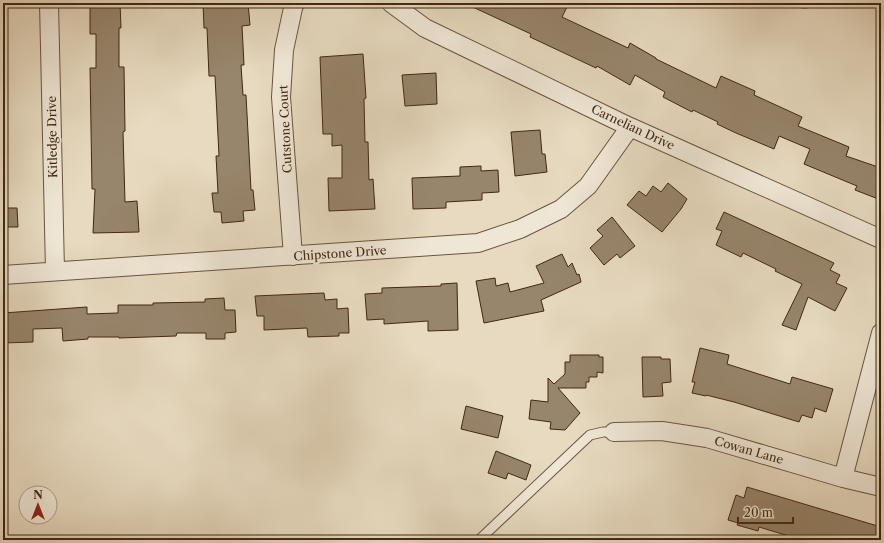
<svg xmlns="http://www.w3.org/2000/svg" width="884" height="543" font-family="'Libre Caslon Text',serif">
  <rect width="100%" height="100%" fill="#e7dac0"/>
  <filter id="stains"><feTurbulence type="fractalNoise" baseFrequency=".005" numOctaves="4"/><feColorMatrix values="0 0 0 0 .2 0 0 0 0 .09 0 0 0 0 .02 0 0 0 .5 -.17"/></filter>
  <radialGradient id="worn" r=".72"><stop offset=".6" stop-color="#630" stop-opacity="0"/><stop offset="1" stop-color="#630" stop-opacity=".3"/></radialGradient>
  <!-- building -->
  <path fill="#97856c" stroke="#412812" d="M90,3h30l1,25h-2v39h5l1,64 -2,1 2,70 12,-1 2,31 -46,1 2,-44h-3l-2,-121h6v-34h-6z
    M203,3h45l2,22 -8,1 2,39h-3l2,30h3l5,95h2l2,20 -12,1 1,10 -22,2 -1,-11h-7l-2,-19h6l-2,-37h3l-4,-80h-6l-2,-48h-3z
    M464,3h105l-7,14 66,31 2,-5 26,15v1l60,29 5,-12 34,15 -1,4 48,22 -4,9 51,21 -3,9 35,12v32l-26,-10 2,-4 -53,-22 6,-15 -31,-13 -5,13 -38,-16 -19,-9 1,-2 -25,-12 -1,2 -29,-15 2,-5 -30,-17 -5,10 -33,-19 -1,2 -66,-31 1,-3z
    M363,54l3,44 -2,1 1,43h3l1,38 4,-1 2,30 -46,2 -1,-33h14v-33l-10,1v-12h-9l-3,-77z
    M436,73l1,31 -32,2 -3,-31z
    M540,130l2,24h3l2,18 -32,4 -4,-44z
    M481,166v5l17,-1 1,22 -17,1v7l-36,2v6l-33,1 -1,-31 48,-2v-9z
    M668,183l19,16 -6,10 -19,23 -35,-27 12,-14 7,5 7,-10 8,6z
    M3,208h14l1,19h-15z
    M724,212l110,51 -4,7 10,5 -4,8 11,5 -12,23 -27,-14 -12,33 -14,-5 20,-41 -27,-13 1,-2 -33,-16 -2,4 -25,-12 6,-14 -6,-2z
    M612,217l23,29 -15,12 -3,-4 -13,11 -14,-17 13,-12 -6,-6z
    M562,254l6,13 4,-4 5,12 2,-1 2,8 -40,18 3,11 -60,12 -8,-42 19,-3 1,8 12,-3 2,9 34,-9 -8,-17z
    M457,283l1,47 -30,1v-10l-44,3v-5l-17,1 -2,-26 17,-1v-5l59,-2v-2z
    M324,293l1,7 12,-1v10l11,-1 1,25h-10v3l-31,1 -1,-9 -43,2v-14h-7l-2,-20z
    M224,298l1,12h10l1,22 -11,1v6h-19v-6h-29l-1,3 -57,2v-1h-31v2l-25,2 -1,-13 -29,1v13l-30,1v-30l84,-6v7l31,-1v-8h35v-2l52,-1v-3z
    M700,348l29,7 -2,9 63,20 2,-7 41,12 -7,23 -11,-4 -3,10 -10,-3 -3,7 -65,-20 -28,-7v1l-14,-3 3,-11h-3z
    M570,355h29v2h4v16l-6,-1v5h-8v5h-3v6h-28l22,25 -15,17 -15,-1 1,-7 -22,-3 2,-19 17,2v-24l6,6 11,-10v-12h5z
    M642,357h19v2h9l1,23 -9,1 1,13 -20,1z
    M466,406l37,10 -5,22 -37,-9z
    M496,451l35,14 -5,15 -18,-7 -2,6 -18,-6z
    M747,487l134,40v13h-79l-43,-13 -1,4 -21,-6 1,-2 -10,-3 8,-25 8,3z"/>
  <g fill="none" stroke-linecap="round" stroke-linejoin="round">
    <!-- service casing -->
    <g stroke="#6a543e" stroke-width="11">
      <path id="service" d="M803,3h3
        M479,540l111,-105 13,-3h11"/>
    </g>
    <!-- minor casing -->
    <g stroke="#6a543e" stroke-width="20">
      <path id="minor" d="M49,3l6,268
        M391,3l34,25 205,99 251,112
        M293,256l-12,-159 3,-47 9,-42 2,-5
        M3,275l475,-32 42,-14 41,-20 27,-23 42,-59
        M614,432l48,-1 45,7 136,40 38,9
        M843,478l38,-145"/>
    </g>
    <!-- service -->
    <use href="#service" stroke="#efe7d6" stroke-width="9"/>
    <!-- minor -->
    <use href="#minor" stroke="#efe7d6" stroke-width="18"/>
  </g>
  <g text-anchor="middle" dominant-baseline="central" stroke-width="4" stroke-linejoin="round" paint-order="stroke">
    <!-- street labels -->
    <g font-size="12" fill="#412812" stroke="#efe7d6">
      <text transform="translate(633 127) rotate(25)">Carnelian Drive</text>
      <text transform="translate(285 129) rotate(-93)">Cutstone Court</text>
      <text transform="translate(52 137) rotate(-91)">Kitledge Drive</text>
      <text transform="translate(340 253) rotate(-4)">Chipstone Drive</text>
      <text transform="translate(749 450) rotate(16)">Cowan Lane</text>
    </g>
  </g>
  <!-- margin -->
  <rect width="884" height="543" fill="none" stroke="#e7dac0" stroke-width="16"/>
  <rect x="4" y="4" width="876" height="535" fill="none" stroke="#412812" stroke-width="2"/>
  <rect x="8" y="8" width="868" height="527" fill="none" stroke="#412812"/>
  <!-- north arrow -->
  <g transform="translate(38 505)"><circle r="19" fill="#efe7d6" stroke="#a99b88"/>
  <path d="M0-3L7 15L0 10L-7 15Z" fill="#8f2418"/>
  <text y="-6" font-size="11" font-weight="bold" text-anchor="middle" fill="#412812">N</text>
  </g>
  <!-- scale -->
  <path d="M738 517v6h55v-6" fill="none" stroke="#412812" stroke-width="2"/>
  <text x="744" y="517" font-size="12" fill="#412812" stroke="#efe7d6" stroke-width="3" paint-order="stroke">20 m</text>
  <rect width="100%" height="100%" filter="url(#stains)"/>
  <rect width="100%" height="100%" fill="url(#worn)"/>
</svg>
